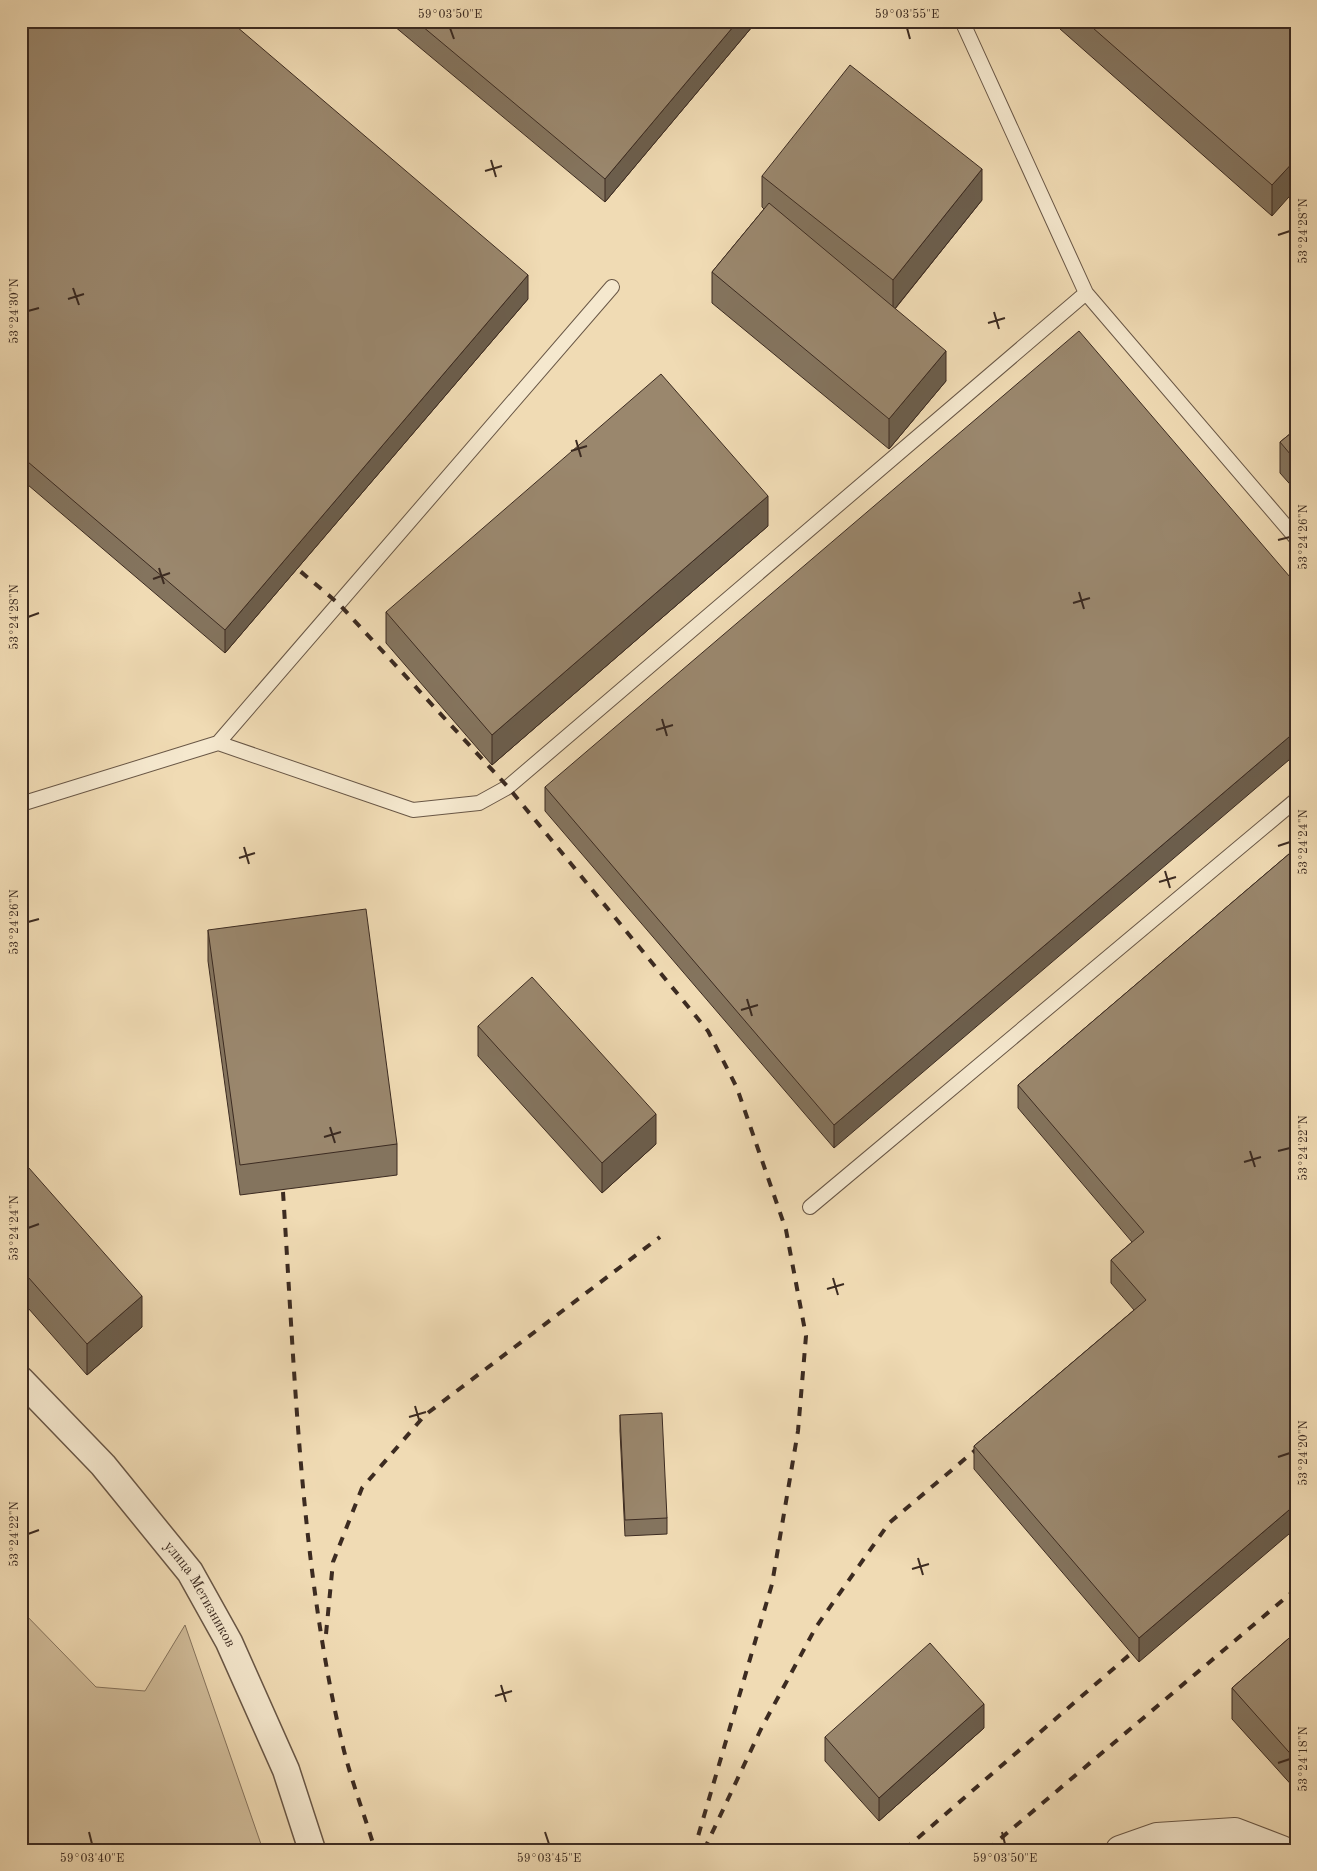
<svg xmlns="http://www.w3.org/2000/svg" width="1317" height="1871" font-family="'Old Standard TT',serif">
  <rect width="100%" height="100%" fill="#f0dbb4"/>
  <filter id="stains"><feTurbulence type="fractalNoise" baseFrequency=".004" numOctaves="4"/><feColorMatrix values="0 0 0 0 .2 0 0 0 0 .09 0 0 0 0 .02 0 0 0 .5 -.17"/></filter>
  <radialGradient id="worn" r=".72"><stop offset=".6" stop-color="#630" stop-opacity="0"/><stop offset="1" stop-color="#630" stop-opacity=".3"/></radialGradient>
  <!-- green -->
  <path fill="#d1bd9b" stroke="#86745e" d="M21,1610l75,77 49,4 40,-66 78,225h-242z"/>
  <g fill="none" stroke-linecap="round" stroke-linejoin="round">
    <!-- service casing -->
    <g stroke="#695746" stroke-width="16">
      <path id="service" d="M962,21l124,272 210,245
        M218,743l394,-456
        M21,804l197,-61 195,67 66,-7 29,-16 578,-494
        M810,1207l486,-407"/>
    </g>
    <!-- minor casing -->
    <g stroke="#695746" stroke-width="29">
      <g id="minor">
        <path id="s1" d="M21,1380l82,85 87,107 39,70 57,128 26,80"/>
      </g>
    </g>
    <!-- tertiary casing -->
    <g stroke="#695746" stroke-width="30">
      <path id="tertiary" d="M1120,1850l37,-13 78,-5 47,18"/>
    </g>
    <!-- service -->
    <use href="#service" stroke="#f5e8ce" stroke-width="14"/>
    <!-- minor -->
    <use href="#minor" stroke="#f5e8ce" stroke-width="26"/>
    <!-- tertiary -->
    <use href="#tertiary" stroke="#f5e8ce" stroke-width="28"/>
    <!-- rail -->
    <path stroke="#3c2b21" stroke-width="4" stroke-dasharray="9 9" stroke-linecap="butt" d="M287,560l52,44 169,183 200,244 29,57 49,142 20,106 -8,95 -26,153 -78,266
      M283,1192c12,182 17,367 58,546 8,37 23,75 34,112
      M326,1634l7,-72 29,-74 63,-73 235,-178
      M704,1850l57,-121 55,-102 73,-104 96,-81
      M904,1850l238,-206
      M987,1850l309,-261"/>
  </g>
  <!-- wall -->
  <path fill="#84745e" stroke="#3c2b21" d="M21,21l507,278 -303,354 -204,-174z
    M388,21h369l-152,181z
    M1051,21h245l-24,195z
    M762,176l220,24 -87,109 51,72 -57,68 -177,-146v-31l52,-63 -2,-2z
    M1296,429v62l-16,-18v-31z
    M768,526l-276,239 -106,-122v-31z
    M1296,584l-462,564 -289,-337v-24z
    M1296,848l-157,814 -165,-193v-23l160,-136 -23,-27v-23l21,-18 -114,-134v-23z
    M208,930l189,214v31l-157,20 -32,-234z
    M478,1026l178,118 -54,49 -124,-137z
    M21,1159l121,168 -55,48 -66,-75z
    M620,1415l47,103v16l-42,2 -5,-105z
    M1296,1632v158l-64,-71v-31z
    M984,1728l-105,93 -54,-60v-24z"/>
  <!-- shaded-wall -->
  <path fill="#6c5e4c" stroke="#3c2b21" d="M738,21h19l-152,181v-23z
    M1296,159v30l-24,27v-31z
    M982,169v31l-89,111v-31z
    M528,275v24l-303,354v-23z
    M946,351v30l-57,68v-30z
    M768,496v30l-276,239v-30z
    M1296,731v23l-462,394v-23z
    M656,1114v30l-54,49v-30z
    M142,1296v31l-55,48v-31z
    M1296,1504v24l-157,134v-24z
    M984,1704v24l-105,93v-23z"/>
  <!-- building -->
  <path fill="#9a876d" stroke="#3c2b21" d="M21,21h209l298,254 -303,355 -204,-174z
    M416,21h322l-133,158z
    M1085,21h211v138l-24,26z
    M850,65l132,104 -89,111 -131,-104z
    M769,203l177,148 -57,68 -177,-147z
    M1079,331l217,253v147l-462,394 -289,-338z
    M661,374l107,122 -276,239 -106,-123z
    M1296,429v32l-16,-19z
    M1296,848v656l-157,134 -165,-192 172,-146 -35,-40 33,-28 -126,-147z
    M366,909l31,235 -157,21 -32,-235z
    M532,977l124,137 -54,49 -124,-137z
    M21,1159l121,137 -55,48 -66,-75z
    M662,1413l5,105 -42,2 -5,-105z
    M1296,1632v128l-64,-72z
    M930,1643l54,61 -105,94 -54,-61z"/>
  <!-- ticks -->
  <path fill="none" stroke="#3c2b21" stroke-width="2" d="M450,28l4,11M907,28l3,11M491,160l5,17M485,171l17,-5M1278,235l12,-4M73,288l6,17M68,299l16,-5M28,311l11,-3M994,312l5,17M988,323l17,-5M576,440l5,17M571,451l16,-5M1278,540l12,-3M159,568l5,16M153,579l17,-6M1079,592l5,17M1073,603l17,-5M28,617l11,-4M662,719l5,17M656,730l17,-5M1278,846l12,-4M244,847l5,17M239,858l16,-5M1165,871l5,17M1159,882l17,-5M28,922l11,-3M747,999l5,17M741,1010l17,-5M330,1127l5,16M324,1137l17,-5M1250,1151l5,16M1278,1151l12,-3M1244,1162l17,-5M28,1228l11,-4M833,1278l5,17M827,1289l17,-5M415,1406l5,17M409,1417l17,-5M1278,1457l12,-4M28,1534l11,-4M918,1558l5,17M912,1569l17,-5M501,1685l5,17M495,1696l17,-5M1278,1763l12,-4M89,1832l3,12M545,1832l4,12M1002,1832l3,12"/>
  <g text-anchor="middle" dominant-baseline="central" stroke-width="5" stroke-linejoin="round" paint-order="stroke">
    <!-- street labels -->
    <g font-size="15" fill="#3c2b21" stroke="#f5e8ce">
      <text stroke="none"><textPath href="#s1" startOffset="280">улица Метизников</textPath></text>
    </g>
  </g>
  <!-- margin -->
  <rect width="1317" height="1871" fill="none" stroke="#f0dbb4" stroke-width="55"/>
  <rect x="28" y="28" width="1262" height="1816" fill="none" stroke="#3c2b21" stroke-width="2"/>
  <g font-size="12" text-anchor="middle" fill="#3c2b21">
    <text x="450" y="18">59°03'50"E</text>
    <text x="907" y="18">59°03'55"E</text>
    <text transform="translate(1303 231) rotate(-90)" y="4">53°24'28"N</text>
    <text transform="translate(14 311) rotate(-90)" y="4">53°24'30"N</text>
    <text transform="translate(1303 537) rotate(-90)" y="4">53°24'26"N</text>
    <text transform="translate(14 617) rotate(-90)" y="4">53°24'28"N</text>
    <text transform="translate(1303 842) rotate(-90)" y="4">53°24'24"N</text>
    <text transform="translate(14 922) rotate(-90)" y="4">53°24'26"N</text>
    <text transform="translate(1303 1148) rotate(-90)" y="4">53°24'22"N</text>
    <text transform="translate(14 1228) rotate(-90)" y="4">53°24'24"N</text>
    <text transform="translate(1303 1453) rotate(-90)" y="4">53°24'20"N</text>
    <text transform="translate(14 1534) rotate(-90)" y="4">53°24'22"N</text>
    <text transform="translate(1303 1759) rotate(-90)" y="4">53°24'18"N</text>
    <text x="92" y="1862">59°03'40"E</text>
    <text x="549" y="1862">59°03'45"E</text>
    <text x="1005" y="1862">59°03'50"E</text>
  </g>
  <rect width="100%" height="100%" filter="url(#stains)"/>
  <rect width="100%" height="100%" fill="url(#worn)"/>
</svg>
